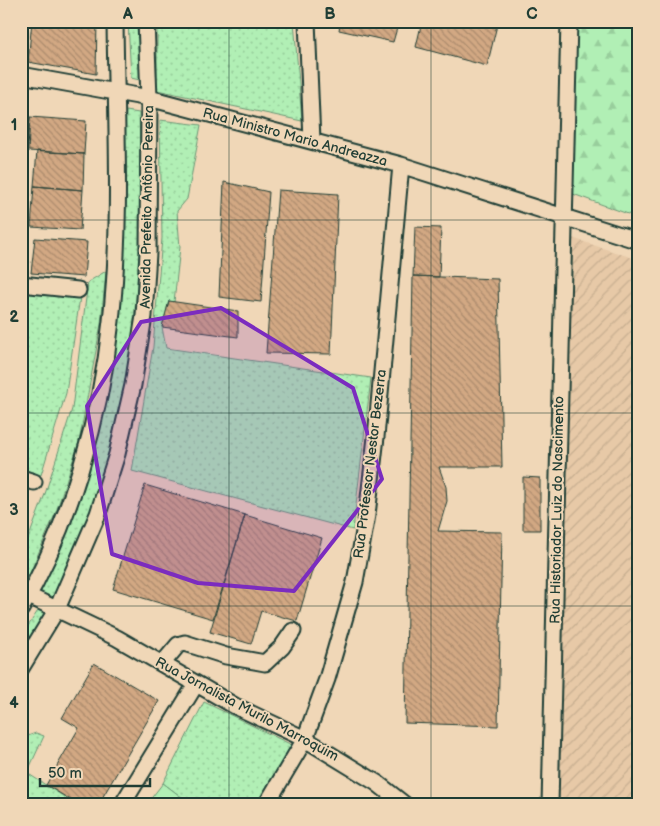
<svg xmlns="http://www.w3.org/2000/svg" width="660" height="826" font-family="'Balsamiq Sans',sans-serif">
  <defs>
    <pattern id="industrial-furrows" width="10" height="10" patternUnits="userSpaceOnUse" patternTransform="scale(1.25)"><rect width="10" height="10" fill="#e7c9a7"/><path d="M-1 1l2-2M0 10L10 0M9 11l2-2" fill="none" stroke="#c6ae90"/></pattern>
    <pattern id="grass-dots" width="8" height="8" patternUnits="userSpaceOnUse" patternTransform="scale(1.25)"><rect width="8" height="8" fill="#b1efb5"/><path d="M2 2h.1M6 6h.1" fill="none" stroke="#98ce9c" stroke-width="1.8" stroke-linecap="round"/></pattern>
    <pattern id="forest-firs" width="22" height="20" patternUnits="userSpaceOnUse" patternTransform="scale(1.25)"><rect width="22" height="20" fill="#b1efb5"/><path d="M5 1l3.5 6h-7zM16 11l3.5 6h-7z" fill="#98ce9c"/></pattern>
    <pattern id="building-back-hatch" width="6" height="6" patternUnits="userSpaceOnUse" patternTransform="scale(1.25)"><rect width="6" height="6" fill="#d2a883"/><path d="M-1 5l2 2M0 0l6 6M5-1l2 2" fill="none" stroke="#aa8a6c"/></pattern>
  </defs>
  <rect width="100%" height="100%" fill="#f0d7b7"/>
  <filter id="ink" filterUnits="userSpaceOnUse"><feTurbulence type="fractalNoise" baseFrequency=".02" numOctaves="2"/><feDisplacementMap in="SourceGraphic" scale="10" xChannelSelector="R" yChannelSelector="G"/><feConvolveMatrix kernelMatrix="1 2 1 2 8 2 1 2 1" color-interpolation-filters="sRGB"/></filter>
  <g filter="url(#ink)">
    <!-- industrial -->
    <path fill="url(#industrial-furrows)" d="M563,235l76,25v545h-83z"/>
    <!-- grass -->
    <path fill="url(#grass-dots)" stroke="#689674" d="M128,21h15l1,60 -13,-3z
      M157,21h137l8,100 -145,-31z
      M126,111l13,2c5,140 -2,279 -51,411 -10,26 -23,51 -35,76l-18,-8 63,-180z
      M160,120l41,5 -14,74 -10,12 3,36 -6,55 -5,-1 -7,26 4,21 205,30 -18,152 -221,-59 21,-124 9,-109z
      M106,271l-5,53 -22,118 -23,70 -35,82v-36l24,-64 27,-85 16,-127z
      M21,292l59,5 -14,96 -25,82 -20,-7z
      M41,606l9,4 -29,55v-28z
      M204,702l92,45 -34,58h-70l-29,-22z
      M36,733l8,3 -17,37 50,32h-56v-70l4,2z"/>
    <!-- forest -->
    <path fill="url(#forest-firs)" stroke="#689674" d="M573,21h66v197l-66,-24z"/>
    <!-- garden -->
    <path fill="#b1efb5" stroke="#689674" d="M163,783l29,22h-46z"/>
    <!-- building -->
    <path fill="url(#building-back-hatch)" stroke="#1f3d34" d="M32,21h65l-1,53 -68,-12z
      M341,21h58l-6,21 -54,-12z
      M422,21h76l-11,45 -71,-19z
      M21,116l9,1 -9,84z
      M30,117l56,4 -2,33 -56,-3z
      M37,151l47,3 -1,36 -49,-4z
      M224,182l45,10 -8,110 -42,-5z
      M34,186l49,4 -3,40 -49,-3z
      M278,190l60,4 -7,160 -65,-1z
      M415,227l26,1 -2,49 -26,-1z
      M35,238l52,4 -3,35 -53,-4z
      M413,276l85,3 4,188h-63l7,20 1,14 -9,30 64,1 -4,194 -93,-3z
      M169,301l69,10v26l-76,-10z
      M523,477l17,1v52h-17z
      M145,485l100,30 -32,104 -100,-30z
      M245,515l77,23 -25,83 -36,-10 -10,33 -41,-12z
      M94,663l65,38 -61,104h-19l-33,-20 33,-57 -17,-10z"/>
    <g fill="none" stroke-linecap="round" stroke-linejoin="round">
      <!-- minor casing -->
      <g stroke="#1f3d34" stroke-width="19">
        <path id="minor" d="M307,21l5,120
          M21,75l128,23 252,67 238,76
          M21,284l57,6
          M21,478l13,4
          M29,596l88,42 118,68 70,33 72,44 28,22
          M21,609c49,-84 80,-193 90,-288 11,-100 5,-200 4,-300
          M162,664l16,-19 7,-2 41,13 39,7 17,-16 11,-16
          M21,668l36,-59 41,-95 19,-60 16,-69 11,-69 4,-63 1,-155 -3,-77
          M122,805l74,-121
          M266,805l39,-66 22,-60 28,-97 12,-67 9,-78 25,-272
          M550,805l19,-784"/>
      </g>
      <!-- minor -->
      <use href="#minor" stroke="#f0d7b7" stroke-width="15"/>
    </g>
  </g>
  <!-- marked area -->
  <path fill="#7b2cbf" fill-opacity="0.2" stroke="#7b2cbf" stroke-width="4" stroke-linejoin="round" d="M221,308l132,80 29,91 -88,112 -96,-8 -86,-29 -25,-148 54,-84z"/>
  <!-- grid -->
  <path fill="none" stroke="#1f3d34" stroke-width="1" stroke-opacity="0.55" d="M229,21v784M431,21v784M21,220h618M21,413h618M21,606h618"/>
  <g text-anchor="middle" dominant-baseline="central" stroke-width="4" stroke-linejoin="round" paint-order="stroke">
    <!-- street labels -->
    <g font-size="14" fill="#1f3d34" stroke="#f0d7b7">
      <text transform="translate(295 137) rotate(15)">Rua Ministro Mario Andreazza</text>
      <text transform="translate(147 207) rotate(-89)">Avenida Prefeito Antônio Pereira</text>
      <text transform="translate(370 464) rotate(-83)">Rua Professor Nestor Bezerra</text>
      <text transform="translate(557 510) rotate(-89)">Rua Historiador Luiz do Nascimento</text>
      <text transform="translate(247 709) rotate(28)">Rua Jornalista Murilo Marroquim</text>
    </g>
  </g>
  <!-- margin -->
  <rect width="660" height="826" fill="none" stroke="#f0d7b7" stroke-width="55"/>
  <!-- scale -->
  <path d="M40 778v8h110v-8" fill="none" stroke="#1f3d34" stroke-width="2.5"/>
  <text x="48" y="778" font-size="15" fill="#1f3d34" stroke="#f0d7b7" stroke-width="4" paint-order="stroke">50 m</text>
  <rect x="28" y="28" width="604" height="770" fill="none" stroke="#1f3d34" stroke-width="2"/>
  <g font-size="16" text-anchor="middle" font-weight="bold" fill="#1f3d34">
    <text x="128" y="19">A</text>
    <text x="330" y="19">B</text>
    <text x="532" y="19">C</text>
    <text x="14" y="130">1</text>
    <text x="14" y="322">2</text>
    <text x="14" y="515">3</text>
    <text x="14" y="708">4</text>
  </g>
</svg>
